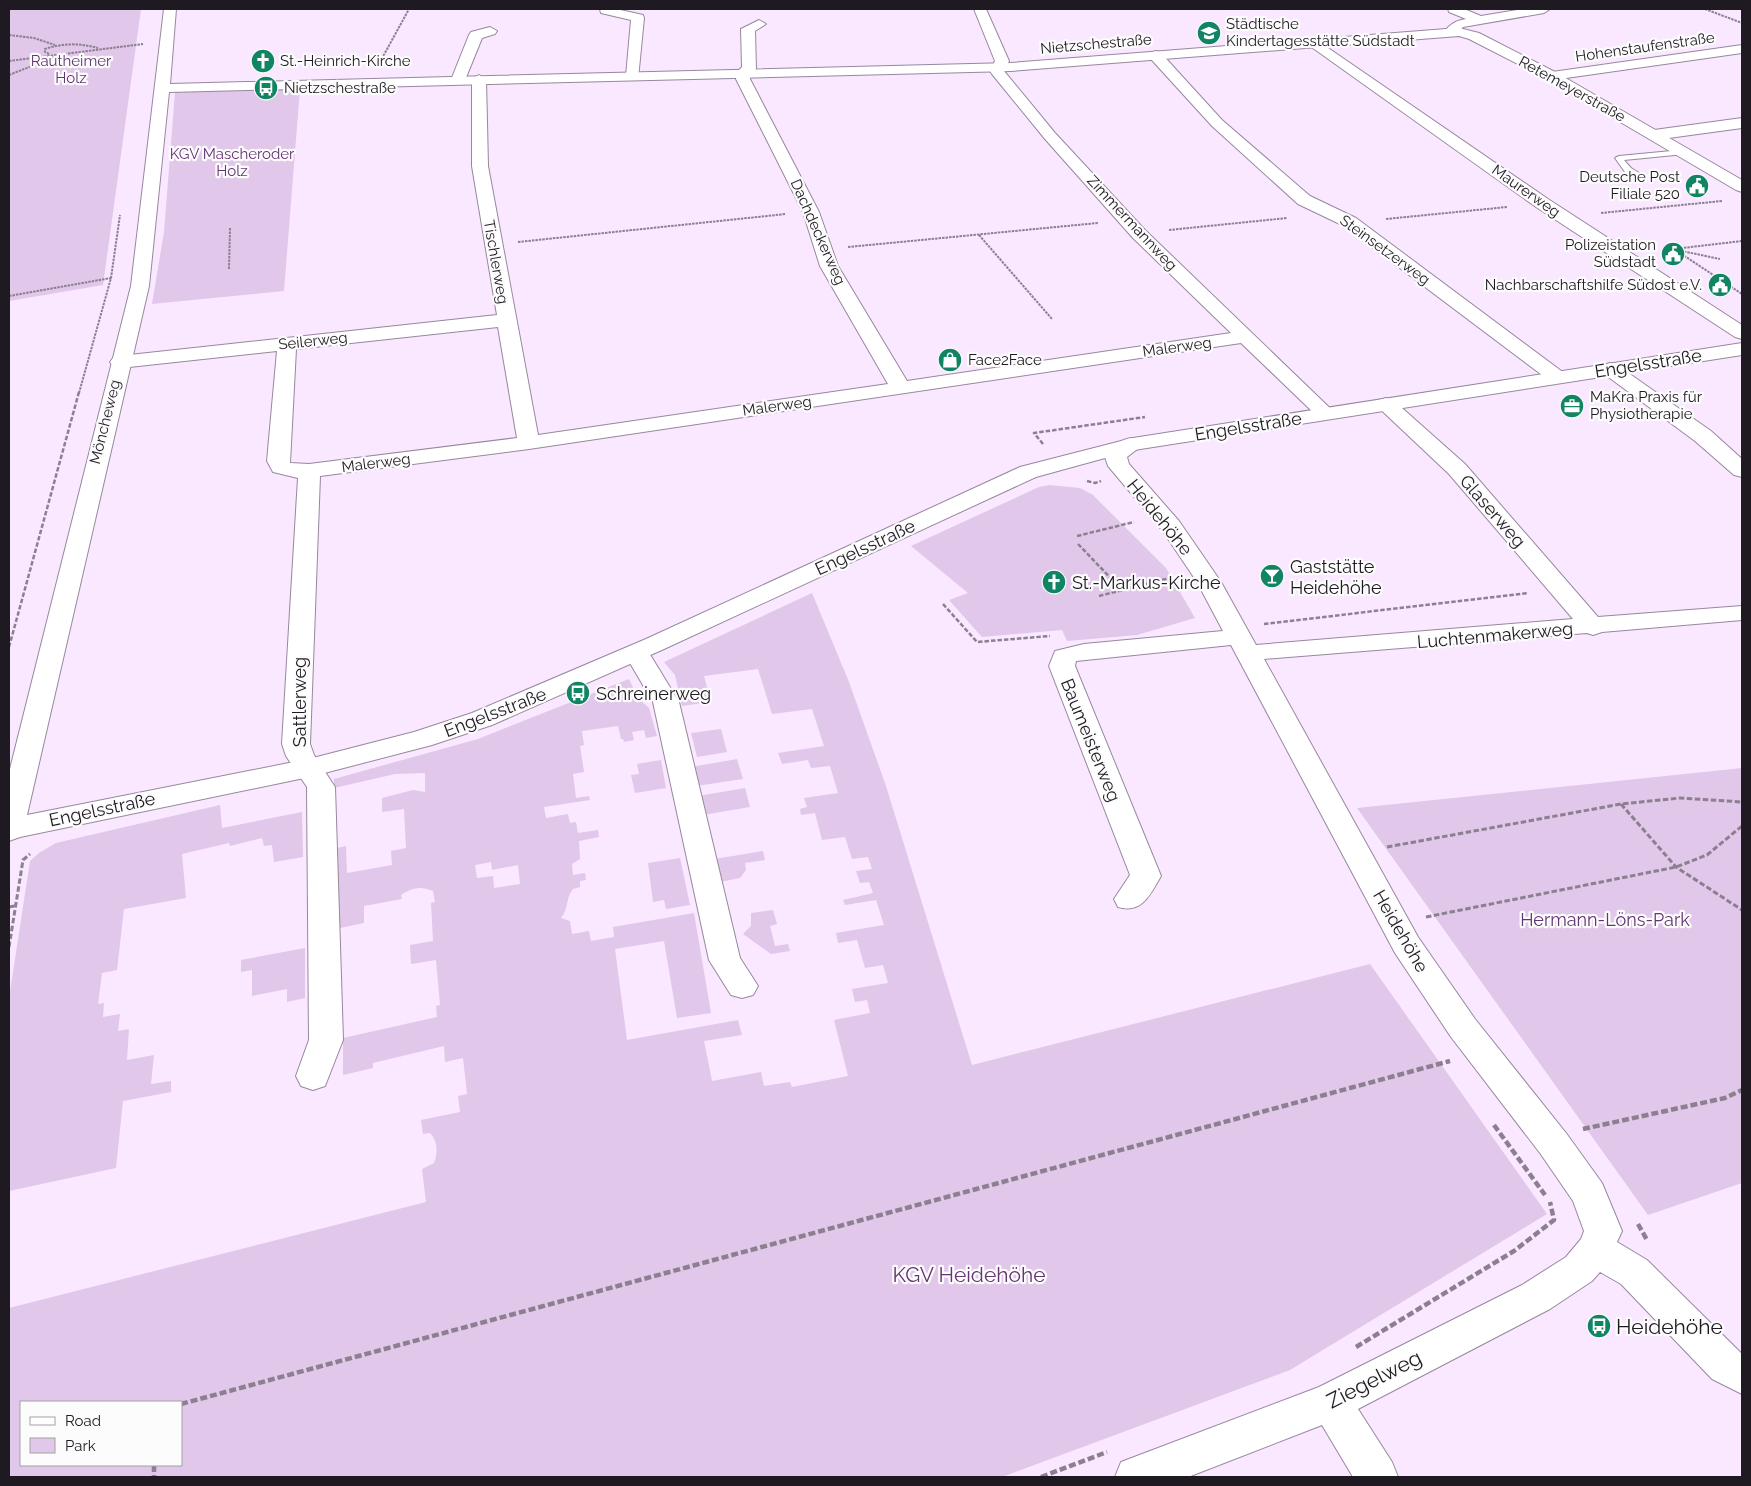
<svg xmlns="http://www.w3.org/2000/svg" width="1751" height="1486" font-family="Raleway,sans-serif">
  <rect width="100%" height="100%" fill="#f9e8ff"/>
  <!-- green -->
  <path fill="#e1c7ea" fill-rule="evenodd" d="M9,9h132l-38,276 -94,16z
    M300,89l-16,202 -132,13 12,-72 11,-140z
    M1049,485l31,3 13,7 73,73 29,50 -58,17 -70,6 -5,-11 -80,7 -33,-37 19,-7 -57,-47 128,-59z
    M812,593l37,89 37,104 86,279 398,-101 177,250 -257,156 -288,107h-993v-169l417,-106 -4,-33 12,-6c4,-10 4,-21 -4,-30l-7,1 -2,-14 39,-8 -2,-16 9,-2 -4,-36 -18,4 -1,-16 -71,17v5l-30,7v-37l94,-21 -1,-11 4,-1 -4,-45 -25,4 -1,-19 23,-4 -2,-38 4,-1 -2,-11c-12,-5 -21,-4 -32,4l1,4 -38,7v17l-24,5 -3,-80 9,-2 1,27 45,-8 -1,-14 15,-3 -2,-39 -22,3v-14l31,-8 12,2v-19l-30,1 -61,14v-9l144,-40 151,-60 9,19 11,10 8,28 -11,2 -2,-8 -12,2 2,8 -10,2 -1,-3h-2l-3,-13 -36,5 2,14 -4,1 4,26 -11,2 3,24 13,-2 1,4 -46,7 2,11 22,-4 2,9 6,-1 2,11 20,-3 1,7 -20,4 1,18 -8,5 1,11 12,-2 1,7 -6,1v6l-7,2c-8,10 -4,19 -12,29l9,3 2,13 17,-3 2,10 23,-4 -1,-10 81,-14 17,100 -34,5 -13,-77 -49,8 12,91 111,-20 4,15 -38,6 8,40 49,-9 3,14 26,-4 2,5 56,-11 -14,-56 36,-7 -3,-13 -12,2 -3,-13 36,-6 -5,-18 -18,3 -8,-28 -19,3 -2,-10 48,-8 -8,-25 -31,5 -2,-5 30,-7 -4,-11 -9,1 -4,-12 16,-2 -4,-12 -16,2 -7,-22 -23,3 -7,-27 -14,2 -1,-6 7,-2 -3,-9 34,-5 -8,-27 -19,2 -3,-8 -26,4 -4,-11 46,-7 -12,-37 -40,5 -14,-45 -54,7 7,26 -29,4 -7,-31 -11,-13zM491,862l1,8 26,-5 2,19 -26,4 -1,-12 -16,2 -2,-13zM21,1402h160v63h-160z
    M721,729l6,23 -30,5 -6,-24z
    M737,759l6,20 -47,7 -5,-19z
    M661,760l5,28 -31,5 -4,-18 8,-1 -2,-10z
    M1742,768v415l-94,32 -291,-407z
    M745,788l5,19 -47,8 -5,-19z
    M220,805l2,23 80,-16 1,45 -29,5 -2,-17 -8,1 -2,-8 -32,8 -1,-3 -47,11 4,44 -62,11 -7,61 -15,3 -4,31 6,-1 -1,14 17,-3 -2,17 11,-2 -2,31 27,-5 -3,29 20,-3v11l-48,9 -7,67 -107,23v-193l21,-137 9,-8 17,-10z
    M763,851l2,9 -20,3 1,7 -6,8 -20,4 -5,-23z
    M680,858l10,47 -24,4 -2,-9 -11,2 -5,-39z
    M773,910l4,14 -7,2 5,20 13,-2 2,7 -19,3 -28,-20 8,-8v-13z
    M305,948v50l-18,4v-13l-35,7v-26l-11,2v-12z"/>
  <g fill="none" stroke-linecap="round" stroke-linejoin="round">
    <!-- lane casing -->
    <g stroke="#97889c" stroke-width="2">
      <path id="lane" d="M1682,150h3v4l-61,6 7,8 13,8 1,2 -4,2 -16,-8 -10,-14 4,-2z"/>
    </g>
    <!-- street casing -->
    <g stroke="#97889c" stroke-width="2">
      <path id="street" d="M600,9h16l27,6 1,3 -6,61 -5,1 -7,-4 5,-56 -30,-7z
        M974,9h12l23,52 -5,10 51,62 90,97 190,183 -3,4 -7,2 -7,-2 -77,-74 -712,106 -209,27 -10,268 4,11 21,32 8,253 -18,46 -12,4 -12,-4 -5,-10 13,-36 -2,-253 -21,-31 -4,-12 16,-266 -25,-6 -6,-11 10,-110 -157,17 -7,-2 -3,-4 3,-4 7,-2 377,-41 -25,-149v-87l7,-4 7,4 2,87 50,269 350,-51 -68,-118 -17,-54 -67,-133v-6l6,-6 -1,-38 18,-9 7,4 -11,7 1,38 -6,6v4l69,133 19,54 69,115 324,-48 -98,-95 -88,-99 -53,-65 -2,-3 5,-10zM498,327l19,111 -208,26 -19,-1 6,-114z
        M1448,9h16l17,7 42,-7h27l-6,4 -81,14 -7,8 -5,1 -7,-4c7,-9 12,-11 22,-13l-17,-7z
        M490,27l7,4 -2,3 -13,4 -17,42 -2,3h-10l-2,-3 18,-45 2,-3z
        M1315,39l233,160 194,126v14l-7,-2 -199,-130 -226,-161 -2,-3z
        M1742,45v8l-190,27 -7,-4 7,-4z
        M1155,51l5,1 62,68 88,76 46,22 208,155 3,4 -3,4 -7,2 -7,-2 -206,-155 -46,-22 -86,-78 -62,-68 -2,-3z
        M1742,118v10l-88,12 -8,-5 8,-5z
        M1610,363l7,2 94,66 31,28v18l-8,-2 -39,-34 -92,-68 -3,-4 3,-4z
        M1386,398l7,2 72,64 133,153 144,-11v14l-140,12 -9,3 -6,-2 -323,26 154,278 57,82 91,114 36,50 20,48 -5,11 30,18 95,94v40l-30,-15 -91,-95 -21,-12 -8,9 -42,28 -192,100 34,53 6,15h-45l-31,-52 -134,52h-73l6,-15 198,-75 203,-102 44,-28 15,-18 3,-8 -11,-30 -33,-48 -89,-116 -56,-84 -164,-308 -155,16 -1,5 86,210c-11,19 -19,38 -43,31l-4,-8 16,-24 -81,-209 6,-15 29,-7 139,-13 -26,-49 -35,-52 -54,-64 -3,-9c9,-13 20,-22 36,-18l3,5 -17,13 2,7 50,57 42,61 35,63 317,-26 -124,-145 -70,-66 -3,-4 3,-4z
        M637,645l9,3 33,54 61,256 18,28 -5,9 -11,3 -11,-3 -22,-35 -56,-258 -29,-49 4,-5z"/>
    </g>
    <!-- secondary casing -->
    <g stroke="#97889c" stroke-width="2">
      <path id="secondary" d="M164,9h12l-6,75 841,-21 448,-35 20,5 78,40 185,107v12l-6,-2 -189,-111 -78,-40 -10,-3 -448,35 -842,21 -20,194 -122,529 282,-56 105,-27 58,-19 174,-74 374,-172 113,-29 609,-95v12l-608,95 -98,27 -372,172 -172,76 -60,20 -123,32 -289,60 -11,4v-68l122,-487z"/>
    </g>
    <!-- path-far3 -->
    <path stroke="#8c8090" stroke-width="2" stroke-dasharray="2.5 1" stroke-linecap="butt" d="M191,9h42
      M1705,9l37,14
      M9,35l25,3 21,7
      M49,54l-4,-2v-3c18,-6 35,-6 53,-1
      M9,61l134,-17
      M380,62l29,-53
      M9,75l48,-19
      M1601,213l121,-12
      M1386,219l121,-12
      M1169,230l118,-12
      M979,235l73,84
      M1742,241l-68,8 68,45
      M518,242l268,-28
      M848,247l250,-24
      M1677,250l43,9
      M229,269l1,-41
      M9,296l102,-18
      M79,393l32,-115 9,-63"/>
    <!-- path-far2 -->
    <path stroke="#8c8090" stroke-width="2.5" stroke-dasharray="4.5 2" stroke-linecap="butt" d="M1043,444l-9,-11 111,-16
      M1087,481l8,2 6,-2
      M1077,536l57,-14
      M1078,544l44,46
      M1099,596l75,-19
      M943,604l34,38 73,-6
      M1264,624l264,-31
      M9,647l70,-255"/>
    <!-- path-far1 -->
    <path stroke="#8c8090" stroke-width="3" stroke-dasharray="5.5 2.5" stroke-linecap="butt" d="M1621,804l55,63 66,43
      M1387,847l234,-43 59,-6 62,4
      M9,907l6,-1
      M1426,917l250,-50 31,-12 35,-29
      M9,947l14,-87 7,-6"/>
    <!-- path -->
    <path stroke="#8c8090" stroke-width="4.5" stroke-dasharray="7 3" stroke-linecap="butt" d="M1494,1125l51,70
      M1583,1129l142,-31 17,-8
      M1638,1224l9,16
      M1356,1347l158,-96 40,-31 -4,-18
      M181,1404l1269,-343
      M154,1465v12
      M1041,1477l66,-25"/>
    <!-- lane -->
    <use href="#lane" fill="#fff" fill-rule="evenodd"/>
    <!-- street -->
    <use href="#street" fill="#fff" fill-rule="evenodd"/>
    <!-- secondary -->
    <use href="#secondary" fill="#fff" fill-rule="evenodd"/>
  </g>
  <!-- icons -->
  <defs>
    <g id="school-disc" transform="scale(1.25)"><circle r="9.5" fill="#118463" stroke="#fcfcfc"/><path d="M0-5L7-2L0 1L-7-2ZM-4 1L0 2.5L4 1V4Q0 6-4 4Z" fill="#fff"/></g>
    <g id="church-disc" transform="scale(1.25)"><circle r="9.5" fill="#118463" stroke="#fcfcfc"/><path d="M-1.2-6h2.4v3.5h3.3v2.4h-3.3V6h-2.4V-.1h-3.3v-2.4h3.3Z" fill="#fff"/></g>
    <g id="bus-disc" transform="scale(1.25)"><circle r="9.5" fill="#118463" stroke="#fcfcfc"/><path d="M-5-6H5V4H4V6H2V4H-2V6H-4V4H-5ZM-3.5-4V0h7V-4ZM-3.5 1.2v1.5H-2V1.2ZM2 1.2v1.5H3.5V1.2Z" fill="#fff"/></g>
    <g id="civic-disc" transform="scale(1.25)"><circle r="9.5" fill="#118463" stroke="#fcfcfc"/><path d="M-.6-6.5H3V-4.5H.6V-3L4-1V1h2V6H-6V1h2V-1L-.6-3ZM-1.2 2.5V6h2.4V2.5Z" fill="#fff"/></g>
    <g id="shop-disc" transform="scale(1.25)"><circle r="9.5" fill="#118463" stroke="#fcfcfc"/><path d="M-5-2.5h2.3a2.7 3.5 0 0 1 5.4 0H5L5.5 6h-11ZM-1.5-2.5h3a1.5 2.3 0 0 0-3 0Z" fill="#fff"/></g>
    <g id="office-disc" transform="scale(1.25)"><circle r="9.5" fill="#118463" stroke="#fcfcfc"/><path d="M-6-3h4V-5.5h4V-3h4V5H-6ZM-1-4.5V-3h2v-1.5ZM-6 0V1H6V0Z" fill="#fff"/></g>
    <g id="bar-disc" transform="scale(1.25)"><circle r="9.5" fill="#118463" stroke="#fcfcfc"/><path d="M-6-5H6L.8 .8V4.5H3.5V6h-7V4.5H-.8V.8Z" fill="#fff"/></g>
  </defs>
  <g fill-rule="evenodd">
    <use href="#school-disc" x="1209" y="33"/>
    <use href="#church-disc" x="263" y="61"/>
    <use href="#bus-disc" x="266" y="88"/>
    <use href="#civic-disc" x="1697" y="186"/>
    <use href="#civic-disc" x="1673" y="254"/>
    <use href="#civic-disc" x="1720" y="285"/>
    <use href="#shop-disc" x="950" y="360"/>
    <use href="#office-disc" x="1572" y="406"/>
    <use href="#bar-disc" x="1272" y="576"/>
    <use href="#church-disc" x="1054" y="582"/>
    <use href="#bus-disc" x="578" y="693"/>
    <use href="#bus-disc" x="1599" y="1326"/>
  </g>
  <g text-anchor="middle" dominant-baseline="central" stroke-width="4.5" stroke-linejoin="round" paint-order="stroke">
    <!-- far-poi labels -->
    <g font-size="15" fill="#1f1921" stroke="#fcfcfc" text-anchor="start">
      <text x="1226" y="24">Städtische<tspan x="1226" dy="17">Kindertagesstätte Südstadt</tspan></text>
      <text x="280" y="61">St.-Heinrich-Kirche</text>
      <text x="284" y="88">Nietzschestraße</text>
      <text x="1680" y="177" text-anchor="end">Deutsche Post<tspan x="1680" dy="17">Filiale 520</tspan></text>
      <text x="1656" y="245" text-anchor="end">Polizeistation<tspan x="1656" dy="17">Südstadt</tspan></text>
      <text x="1702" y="285" text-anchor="end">Nachbarschaftshilfe Südost e.V.</text>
      <text x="968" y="360">Face2Face</text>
      <text x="1590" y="397">MaKra Praxis für<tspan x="1590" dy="17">Physiotherapie</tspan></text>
    </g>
    <!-- far-street labels -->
    <g font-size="15" fill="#1f1921" stroke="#fcfcfc">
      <text transform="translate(1096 44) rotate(-5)">Nietzschestraße</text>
      <text transform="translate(1645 47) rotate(-8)">Hohenstaufenstraße</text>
      <text transform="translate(1572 89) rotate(29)">Retemeyerstraße</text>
      <text transform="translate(1526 191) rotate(35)">Maurerweg</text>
      <text transform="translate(1132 223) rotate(47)">Zimmermannweg</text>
      <text transform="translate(818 232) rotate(66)">Dachdeckerweg</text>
      <text transform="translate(1385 250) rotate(36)">Steinsetzerweg</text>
      <text transform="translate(496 262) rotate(80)">Tischlerweg</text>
      <text transform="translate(313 341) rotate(-6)">Seilerweg</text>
      <text transform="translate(1177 347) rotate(-8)">Malerweg</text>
      <text transform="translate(777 406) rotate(-8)">Malerweg</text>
      <text transform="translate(105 422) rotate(-76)">Möncheweg</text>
      <text transform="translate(376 463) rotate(-7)">Malerweg</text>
    </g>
    <!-- far-park labels -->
    <g font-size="15" fill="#633573" stroke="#fcfcfc">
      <text x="71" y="61">Rautheimer<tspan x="71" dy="17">Holz</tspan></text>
      <text x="232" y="154">KGV Mascheroder<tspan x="232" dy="17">Holz</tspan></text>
    </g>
    <!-- street labels -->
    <g font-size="18" fill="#1f1921" stroke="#fcfcfc">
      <text transform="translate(1648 363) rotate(-9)">Engelsstraße</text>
      <text transform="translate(1248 426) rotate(-9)">Engelsstraße</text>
      <text transform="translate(1493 511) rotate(49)">Glaserweg</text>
      <text transform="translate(1160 517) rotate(51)">Heidehöhe</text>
      <text transform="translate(865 547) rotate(-25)">Engelsstraße</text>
      <text transform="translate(1495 635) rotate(-5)">Luchtenmakerweg</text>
      <text transform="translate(299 702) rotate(-90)">Sattlerweg</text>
      <text transform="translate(495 712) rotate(-21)">Engelsstraße</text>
      <text transform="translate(1091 740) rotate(68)">Baumeisterweg</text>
      <text transform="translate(102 809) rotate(-12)">Engelsstraße</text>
      <text transform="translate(1401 931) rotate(60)">Heidehöhe</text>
    </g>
    <!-- poi labels -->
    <g font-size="18" fill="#1f1921" stroke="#fcfcfc" text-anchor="start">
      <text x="1290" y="566">Gaststätte<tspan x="1290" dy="21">Heidehöhe</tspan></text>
      <text x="1072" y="582">St.-Markus-Kirche</text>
      <text x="596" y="693">Schreinerweg</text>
    </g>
    <!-- park labels -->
    <g font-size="18" fill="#633573" stroke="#fcfcfc">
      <text x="1605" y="919">Hermann-Löns-Park</text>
    </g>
    <!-- near-park labels -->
    <g font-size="21" fill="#633573" stroke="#fcfcfc">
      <text x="969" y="1274">KGV Heidehöhe</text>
    </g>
    <!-- near-poi labels -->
    <g font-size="21" fill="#1f1921" stroke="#fcfcfc" text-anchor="start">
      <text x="1616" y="1326">Heidehöhe</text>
    </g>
    <!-- near-street labels -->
    <g font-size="21" fill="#1f1921" stroke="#fcfcfc">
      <text transform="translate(1374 1379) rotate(-27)">Ziegelweg</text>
    </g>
  </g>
  <!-- border -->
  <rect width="1751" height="1486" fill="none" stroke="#1f1921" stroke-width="20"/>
  <!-- legend -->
  <rect x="20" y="1401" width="162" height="65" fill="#fcfcfc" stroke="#a4a1a4"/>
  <rect x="30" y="1417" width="25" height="8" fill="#ffffff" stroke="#a4a1a4"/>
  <text x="65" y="1426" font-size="15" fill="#1f1921">Road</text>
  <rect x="30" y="1438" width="25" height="15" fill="#e1c7ea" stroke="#a4a1a4"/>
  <text x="65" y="1451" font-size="15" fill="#1f1921">Park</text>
</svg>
